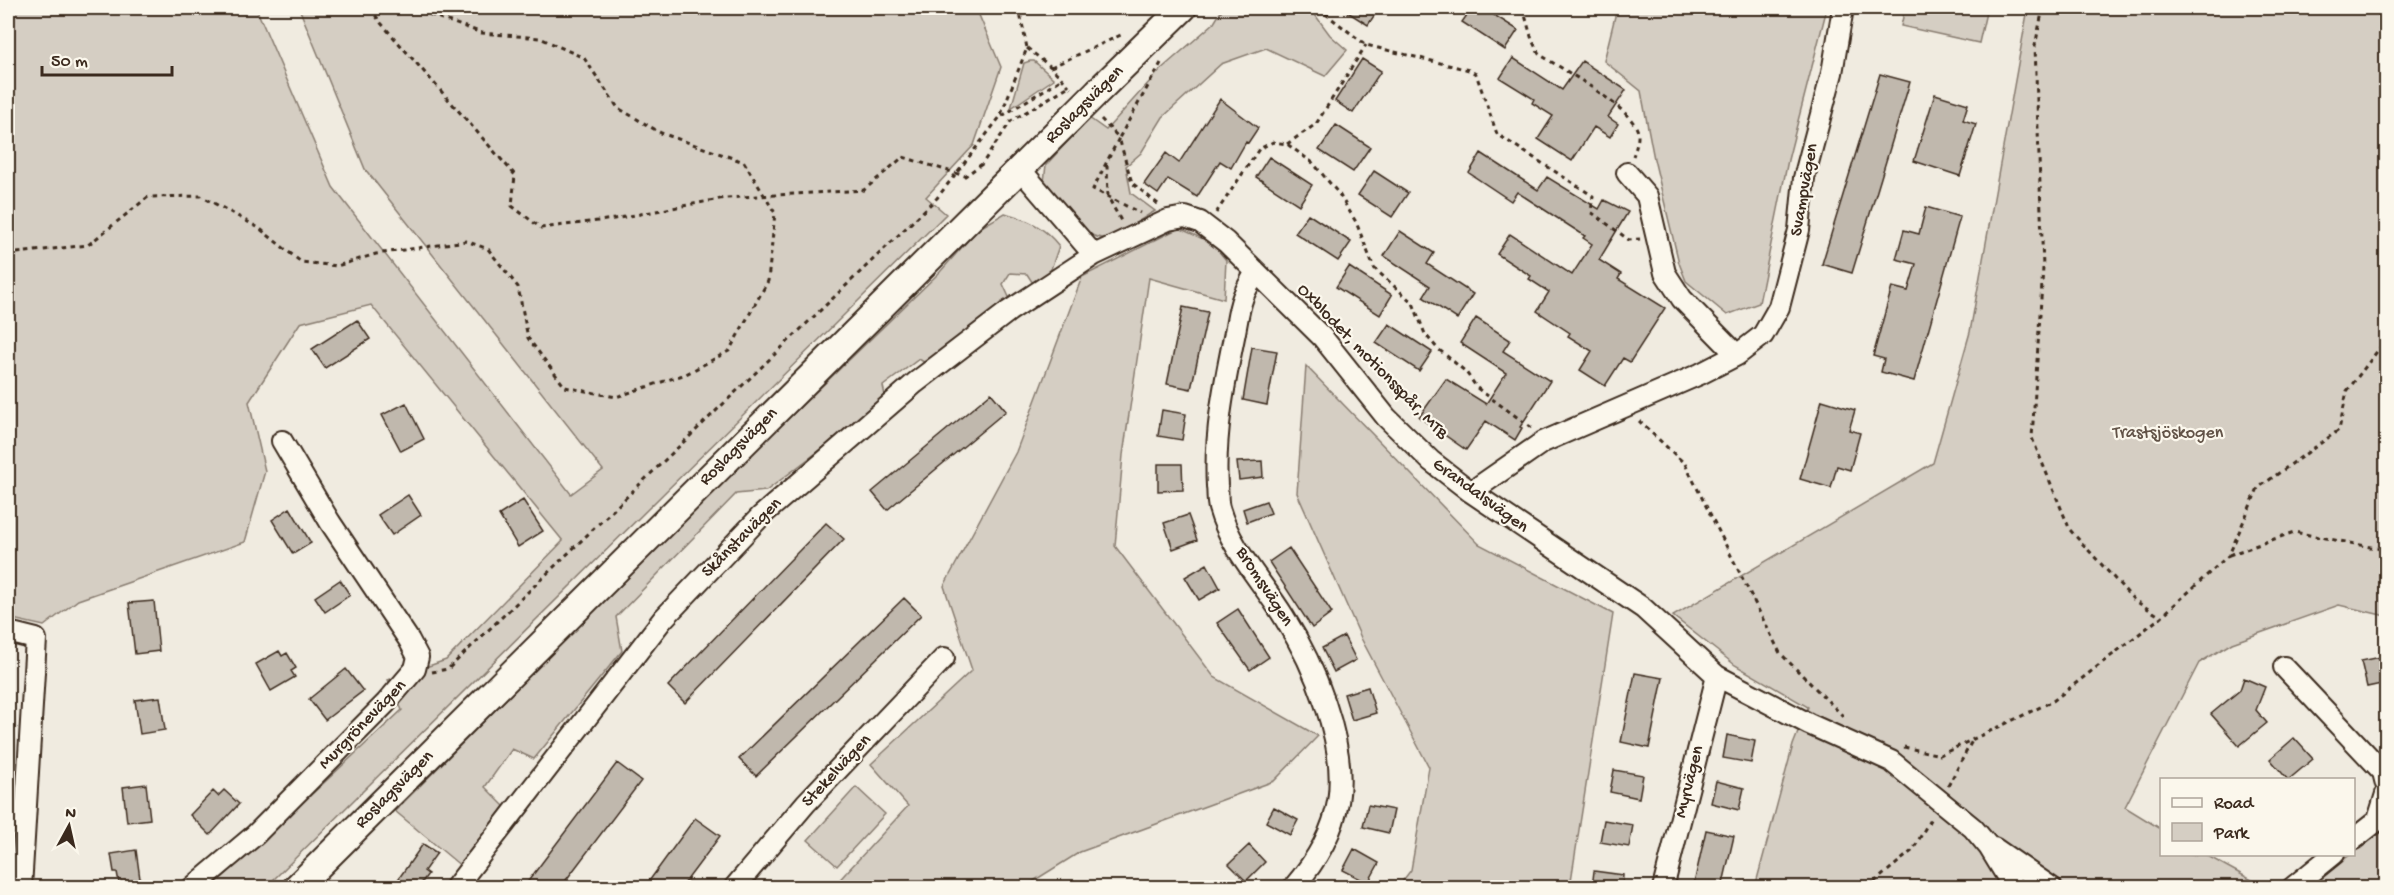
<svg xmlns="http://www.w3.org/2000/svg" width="2394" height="895" font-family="'Gochi Hand',sans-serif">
  <rect width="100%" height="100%" fill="#f0ebe0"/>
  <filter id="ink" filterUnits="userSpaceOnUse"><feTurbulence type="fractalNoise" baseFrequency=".0167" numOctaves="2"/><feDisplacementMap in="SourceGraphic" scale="12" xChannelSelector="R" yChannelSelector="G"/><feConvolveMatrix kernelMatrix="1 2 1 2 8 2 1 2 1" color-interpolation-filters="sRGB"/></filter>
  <g filter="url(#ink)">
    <!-- green -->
    <path fill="#d5cec3" stroke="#887c70" stroke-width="1.5" d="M8,8h248l77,179 238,307 32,-24 -238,-301 -66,-161h677l25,59 -27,78 -48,52 20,17 -680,673h-54l190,-177 -14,-30 58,-20 117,-119 -192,-236 -71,18 -51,79 16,69 -20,71 -167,58 -34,26 -36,-8z
      M1223,8h87l20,27 17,15 -22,26 -59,-28 -45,16 -58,53 -22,36 -15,13 5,27 24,18c-11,6 -39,27 -50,27 -23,2 -48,-40 -61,-56l2,-17 43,-47 17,12 54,-60 54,-47z
      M1617,8h210l-39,152 -29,143 -32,12 -41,-34 -7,-18 -25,-104 -13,-68 -37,-30z
      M1905,8h82l-8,35 -78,-17z
      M2028,8h358v608l-47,-11 -107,38 -33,20 -74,144 36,22 1,25 44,1 51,28 -1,4h-501l38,-142 15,-38 -73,-42 -62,-49 260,-153 37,-131z
      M1030,61h4l20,18 -43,29 13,-45z
      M1005,213c24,7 38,13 54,33l-8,23 -15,19 -9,-14 -17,-1 -7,11 6,13 -79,69 -11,-7 -36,27 3,14 -120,91 -30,3 -120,123 6,34 -88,108 -22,-10 -27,38 19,19 -42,61 -67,-56 314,-316 231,-223 38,-43z
      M1179,228l33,15 14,17 -2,39 -75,-21 -26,177 -8,91 99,131 104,59 -44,45 -194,71 -56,35 -192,1 76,-82 -37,-42 101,-94 -28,-84 72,-134 66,-175z
      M1306,366l173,178 134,70 -43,273h-172l13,-17 18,-103 -67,-127 -65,-147z
      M856,787l29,27 -48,52 -29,-26z
      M2386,821v66l-82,1 46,-33 4,-1v-2l28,-20z"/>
    <!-- building -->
    <path fill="#c0b8ad" stroke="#3b2a1e" stroke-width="1.5" d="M1341,8h38l-11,17z
      M1472,8h11l35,22 -13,20 -43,-28z
      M1513,58l49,32 20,-29 44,29 -18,27 10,7 -8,13 -16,-10 -22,34 -34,-22 15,-23 -21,-13 2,-4 -34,-21z
      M1362,59l19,12 -28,42 -18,-12z
      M1880,74l30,8 -58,191 -30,-9z
      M1935,94l33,10 -5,16 13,4 -16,52 -46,-15z
      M1220,99l38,29 -10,15 -2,-1 -15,26 -11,-7 -23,36 -29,-18 -10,15 -14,-10 22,-31 13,10z
      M1336,125l34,22 -17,25 -34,-22z
      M1481,153l57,37 9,-13 52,32 5,-9 24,12 -29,48 22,14 -3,5 47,29 -35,54 -7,-4 -18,28 -25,-16 12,-19 -24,-15 2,-3 -33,-22 12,-19 -20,-13 2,-3 -34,-22 13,-20 62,41 20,-31 -9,-6 2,-2 -68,-44 -6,9 -42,-28z
      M1269,157l43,28 -13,20 -43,-28z
      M1374,171l34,22 -16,24 -34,-22z
      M1926,207l34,10 -46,164 -33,-9 3,-13 -11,-3 19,-69 16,4 8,-27 -20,-5 8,-29 15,4z
      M1308,214l43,28 -13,19 -43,-28z
      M1400,231l34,22 -7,11 46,30 -16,25 -34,-22 7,-11 -46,-30z
      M1349,267l43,28 -12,20 -44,-28z
      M1183,307l25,5 -17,77 -24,-5z
      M1476,318l34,22 -7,11 47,30 -30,46 2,1 -7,12 -29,-19 -20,29 -47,-33 27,-38 40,25 20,-31 -46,-30z
      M357,320l13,19 -45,29 -13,-19z
      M1389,324l43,28 -13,19 -43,-28z
      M1252,347l25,4 -10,54 -24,-5z
      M991,393l15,18 -119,99 -15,-18z
      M1822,400l33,10 -6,20 11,3 -10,37 -13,-4 -6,22 -31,-9z
      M406,403l18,36 -23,12 -19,-36z
      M1162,410l24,4 -4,26 -24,-4z
      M1262,461l1,16 -24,3 -2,-18z
      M1158,464h24l1,26 -25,1z
      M408,495l13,20 -29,20 -14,-20z
      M523,500l20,31 -25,16 -19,-32z
      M1266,501l5,12 -24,9 -4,-13z
      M290,508l21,35 -18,11 -21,-34z
      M1188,515l9,25 -24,9 -9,-26z
      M826,523l18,16 -159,164 -17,-17z
      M1289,548l43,65 -20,15 -43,-66z
      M1207,564l13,24 -21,12 -14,-23z
      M340,580l10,15 -25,17 -10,-15z
      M904,598l17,17 -165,161 -17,-17z
      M154,601l5,50 -24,3 -6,-51z
      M1238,609l31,48 -19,13 -33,-47z
      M1344,636l12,24 -22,12 -12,-24z
      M279,651l3,5 5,-3 9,15 -5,3 4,6 -24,14 -15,-27z
      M2386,656v27l-19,4 -6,-26z
      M346,669l17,22 -38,29 -16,-21z
      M1635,673l28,5 -14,70 -28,-6z
      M2244,678l21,9 -9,23 11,13 -28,23 -28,-32 29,-24z
      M1368,687l8,26 -24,7 -8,-26z
      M160,697l5,33 -25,4 -5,-34z
      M1727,735l28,6 -4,22 -28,-5z
      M2294,738l19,21 -25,21 -18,-21z
      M617,763l24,18 -81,107h-37z
      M1614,770l29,5 -4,23 -29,-6z
      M1716,781l28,7 -5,22 -28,-7z
      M146,784l4,35 -23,3 -4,-35z
      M224,790l15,14 -29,31 -20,-20 23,-24 5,5z
      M1368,805l26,5 -5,23 -26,-6z
      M1274,807l24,13 -8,15 -24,-13z
      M695,818l25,18 -39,52h-37z
      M1604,820l29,5 -4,22 -29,-5z
      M1706,830l28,6 -12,52h-29z
      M423,844l14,9 -13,18 4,3 -10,14h-26z
      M1249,845l16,17 -19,19 -17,-17z
      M1354,849l25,14 -11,20 -25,-13z
      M136,850l5,36 -21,2 -3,-16h-3l-3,-18z
      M1594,871l29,4 -1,13h-30z"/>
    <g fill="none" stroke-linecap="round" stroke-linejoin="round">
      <!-- minor casing -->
      <g stroke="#3b2a1e" stroke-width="24">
        <path id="minor" d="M1020,169l74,86 74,-35 17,-3 15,5 26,20 97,96 63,79 45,44 40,31 172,116 74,68 92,48 82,37 82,67 16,19 25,41
          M1627,173l20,23 18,77 17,26 55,56
          M1255,273c-4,8 -9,16 -12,24 -5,13 -6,27 -9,40 -10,49 -20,99 -17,149 1,7 0,15 2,22 12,42 43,73 65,109 17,27 31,56 41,86 25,74 21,124 -32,185
          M1471,492l72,-50 157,-68 37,-19 26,-20 16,-28 20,-77 5,-52 28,-105 11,-65
          M8,632l28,7 -15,249
          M2284,667l99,105 3,12
          M2354,839l24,-19 8,-26
          M1994,848l58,40
          M192,888l63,-53 131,-132 29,-34 3,-12 -9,-17 -79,-118 -48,-81
          M455,888l208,-269 98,-103 154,-133 94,-72 85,-56
          M734,888l72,-85 138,-145
          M1663,888l54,-212
          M2292,888l42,-34"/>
      </g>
      <!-- major casing -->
      <g stroke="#3b2a1e" stroke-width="30">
        <path id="major" d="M1100,89l83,-81
          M296,888l774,-769"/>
      </g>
      <!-- path -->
      <path stroke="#3b2a1e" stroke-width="3" stroke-dasharray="4.5 4.5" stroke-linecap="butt" d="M370,8l11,15 134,152 -3,31 29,22 73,-9 111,-21 139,-8 39,-33 62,19 17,-12 29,-43 58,-35 2,2
        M1318,8l48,37 103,25 7,4 21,60 96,62 -2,16 38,28 11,-1
        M1523,8l9,32 7,14c23,15 88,51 98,75 3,8 -1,19 -4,27
        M2043,8l-8,38 8,222 -11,170 38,92 64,70 27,17
        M1027,48l24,19 18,19
        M1051,67l72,-33
        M1002,116l60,-37
        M1101,119l18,19 -26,51 47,24
        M1287,144l29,-20 50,-79
        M1107,165l1,32 13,24
        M1158,204l-26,-21 -13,-45 42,-75
        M1216,213l43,-64 14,-7 14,2 26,19 26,31 17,28 18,46 39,35 12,31 12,14 29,24 11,16 55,40
        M8,254l80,-9 60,-48 53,-1 58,32 42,34 36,4 39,-12 90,-13 22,8 30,38 10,51 37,49 51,10 70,-23 43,-23 39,-70 7,-68 -31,-51 -83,-29 -43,-25 -34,-50 -44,-20 -58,-5 -71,-25
        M1639,421l46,43 95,189 66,66
        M2229,555l65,-23 92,18
        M432,672l16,-3 489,-471 63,-81 27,-69 -8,-40
        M1904,747l36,8 113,-54 108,-84 68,-62 29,-67 81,-58 8,-39 35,-46 4,-3
        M1948,786l25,-47
        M1867,888l46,-38 19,-34"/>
      <!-- minor -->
      <use href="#minor" stroke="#fbf7ec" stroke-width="20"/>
      <!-- major -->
      <use href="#major" stroke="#fbf7ec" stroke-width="26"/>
      <!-- major-bridge casing -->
      <g stroke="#3b2a1e" stroke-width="30" stroke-linecap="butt">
        <path id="major-bridge" d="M1070,119l30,-30"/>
      </g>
      <!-- major-bridge -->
      <use href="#major-bridge" stroke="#fbf7ec" stroke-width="26"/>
    </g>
  </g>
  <g text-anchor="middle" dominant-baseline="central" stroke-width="4.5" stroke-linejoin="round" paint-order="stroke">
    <!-- street labels -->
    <g font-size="18" fill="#3b2a1e" stroke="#fbf7ec">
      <text transform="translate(1085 105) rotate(-45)">Roslagsvägen</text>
      <text transform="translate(1805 190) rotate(-80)">Svampvägen</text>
      <text transform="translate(1372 362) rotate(46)">Oxblodet, motionsspår, MTB</text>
      <text transform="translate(739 447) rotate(-45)">Roslagsvägen</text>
      <text transform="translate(1480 496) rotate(36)">Grandalsvägen</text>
      <text transform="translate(742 538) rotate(-45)">Skånstavägen</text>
      <text transform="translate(1264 587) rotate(57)">Bromsvägen</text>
      <text transform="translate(363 725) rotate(-46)">Murgrönevägen</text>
      <text transform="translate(837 771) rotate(-47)">Stekelvägen</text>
      <text transform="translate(1690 782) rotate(-76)">Myrvägen</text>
      <text transform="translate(395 790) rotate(-45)">Roslagsvägen</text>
    </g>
    <!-- park labels -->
    <g font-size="18" fill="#625347" stroke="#fbf7ec">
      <text x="2168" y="433">Trastsjöskogen</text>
    </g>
  </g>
  <!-- margin -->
  <rect width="2394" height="895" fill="none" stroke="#fbf7ec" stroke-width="30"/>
  <rect x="15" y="15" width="2364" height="865" fill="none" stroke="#3b2a1e" stroke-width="2" filter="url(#ink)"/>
  <!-- legend -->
  <rect x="2160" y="778" width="195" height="78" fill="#fbf7ec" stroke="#aea59a" stroke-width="1.5"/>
  <rect x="2172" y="798" width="30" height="9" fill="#fbf7ec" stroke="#aea59a" stroke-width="1.5"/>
  <text x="2214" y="808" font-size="18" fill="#3b2a1e">Road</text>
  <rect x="2172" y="823" width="30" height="18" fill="#d5cec3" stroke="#aea59a" stroke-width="1.5"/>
  <text x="2214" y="838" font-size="18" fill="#3b2a1e">Park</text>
  <!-- north arrow -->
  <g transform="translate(69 826) rotate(8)" stroke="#fbf7ec" stroke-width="4.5" paint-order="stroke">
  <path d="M0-4.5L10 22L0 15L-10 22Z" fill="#3b2a1e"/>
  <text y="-9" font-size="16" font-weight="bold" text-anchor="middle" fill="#3b2a1e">N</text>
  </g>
  <!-- scale -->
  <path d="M42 66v9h130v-9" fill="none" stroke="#3b2a1e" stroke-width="3"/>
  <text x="51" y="66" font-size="18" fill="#3b2a1e" stroke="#fbf7ec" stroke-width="4.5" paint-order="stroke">50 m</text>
</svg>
